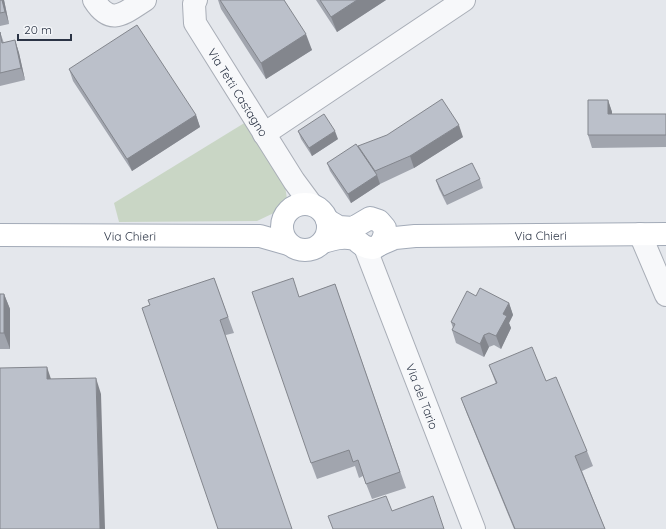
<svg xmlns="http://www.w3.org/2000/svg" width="666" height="529" font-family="Quicksand,sans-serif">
  <rect width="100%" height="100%" fill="#e4e7ec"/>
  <!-- green -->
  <path fill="#c9d6c5" d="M246,122l39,64 2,13 -9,12 -21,10 -138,1 -5,-19z"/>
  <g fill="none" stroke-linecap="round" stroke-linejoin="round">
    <!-- minor casing -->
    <g stroke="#a9aeb7" stroke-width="24">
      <g id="minor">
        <path d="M94,0c17,27 30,13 51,0"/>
        <path id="s1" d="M196,0l-2,4 1,19 99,158 17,23"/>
        <path d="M264,134l200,-134"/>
        <path d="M640,234l26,61"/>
        <path id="s2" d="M365,247l109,282"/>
      </g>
    </g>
    <!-- major casing -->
    <g stroke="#a3abb8" stroke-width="24">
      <g id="major">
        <circle cx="305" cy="227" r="23"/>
        <path id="s3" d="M0,235l260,1 28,8"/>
        <path d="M323,242c10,-3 20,-6 31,-3 4,2 6,5 10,7 14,7 21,-6 21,-18l-6,-7 -9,-3 -17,10 -14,-1 -12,-7"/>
        <path id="s4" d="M381,244l14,-6 20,-2 251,-2"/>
      </g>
    </g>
    <!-- minor -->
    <use href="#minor" stroke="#f7f8fa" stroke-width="22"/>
    <!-- major -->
    <use href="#major" stroke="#fff" stroke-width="22"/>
  </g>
  <!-- wall -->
  <path fill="#a1a5ae" d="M0,0h4l5,24 -9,2z
    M218,0h66l28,50 -46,29 -45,-70z
    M316,0h70l-49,32z
    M0,32l4,11 11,-3 4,13 6,27 -25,6z
    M69,69l127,46 4,12 -68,44 -59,-90z
    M608,100l4,12v2h54v33l-74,1 -4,-13z
    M298,131l40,8 -26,17 -11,-17z
    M463,137l-49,31 -34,16 -29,19 -21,-32 -3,-8 33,-13 -2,-4z
    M480,179l3,9 -36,17 -8,-16 -3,-9z
    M214,278l20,55 -8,2 -76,-30z
    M335,284l71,204 -34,11 -9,-23 -4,2 -4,-12 -38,13 -6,-16 -12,-166z
    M0,294h4l6,15v40h-10z
    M476,296l33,7 4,12 -4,8 2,5 -10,21 -7,-4 -5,2 -5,10 -28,-14 -4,-13 1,-2 -2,-6z
    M489,365l57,16 41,70 6,15 -11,5 23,58h-91l-47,-115 -6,-16 35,-14z"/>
  <!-- shaded-wall -->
  <path fill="#83868d" d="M2,0h2l5,24 -4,-12z
    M357,0h29l-49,32 -6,-15z
    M306,34l6,16 -46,29 -5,-16z
    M15,40l4,13 6,27 -4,-12z
    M608,100l4,12v15l-4,-13z
    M196,115l4,12 -68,44 -5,-12z
    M459,125l4,12 -49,31 -4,-12z
    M335,131l3,8 -26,17 -3,-8z
    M377,175l3,9 -29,19 -3,-9z
    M4,294l6,15v40l-6,-16z
    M509,303l4,12 -4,8 2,5 -10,21 -5,-13 7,-22z
    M484,335l5,12 -5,10 -4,-13z
    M47,367l5,15 -5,-3z
    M96,378l5,16 4,135h-5z"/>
  <!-- building -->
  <path fill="#bbc0ca" stroke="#83868d" d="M0,0h2l3,12 -5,1z
    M220,0h64l22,34 -45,29z
    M320,0h37l-26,17z
    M137,25l59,90 -69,44 -58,-90z
    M0,32l2,11 13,-3 6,28 -21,5z
    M442,99l17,26 -49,31 -35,15 -17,-25 29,-11z
    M588,100h20v14h58v21h-78z
    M324,114l11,17 -26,17 -11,-17z
    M356,144l21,31 -29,19 -21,-31z
    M472,163l8,16 -36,17 -8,-16z
    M214,278l14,39 -8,3 72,209h-74l-76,-221 8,-3 -2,-5z
    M293,278l6,19 36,-13 65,188 -34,12 -8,-24 -5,2 -4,-12 -38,13 -59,-171z
    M480,288l29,15 -6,11 4,2 -11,20 -7,-3 -5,2 -4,9 -28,-14 3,-6 -4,-2 16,-31 9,5z
    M0,294h4v39h-4z
    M532,347l14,34 10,-4 31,74 -12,5 30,73h-90l-54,-131 36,-15 -8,-18z
    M47,367v12l49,-1 4,151h-100v-161z
    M386,496l6,15 41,-15 11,33h-111l-5,-13z"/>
  <g text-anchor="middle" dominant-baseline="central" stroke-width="3.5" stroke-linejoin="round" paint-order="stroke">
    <!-- street labels -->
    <g font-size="12" fill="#2b3445" stroke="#f4f6f9">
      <text stroke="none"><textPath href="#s1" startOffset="105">Via Tetti Castagno</textPath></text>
      <text stroke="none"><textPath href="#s3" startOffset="130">Via Chieri</textPath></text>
      <text stroke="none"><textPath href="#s4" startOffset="161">Via Chieri</textPath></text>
      <text stroke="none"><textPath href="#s2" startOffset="160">Via del Tario</textPath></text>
    </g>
  </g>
  <!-- scale -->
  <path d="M18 34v6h53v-6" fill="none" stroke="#2b3445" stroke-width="2"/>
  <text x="24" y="34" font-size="12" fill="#2b3445" stroke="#f4f6f9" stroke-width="3" paint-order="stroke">20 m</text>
</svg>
